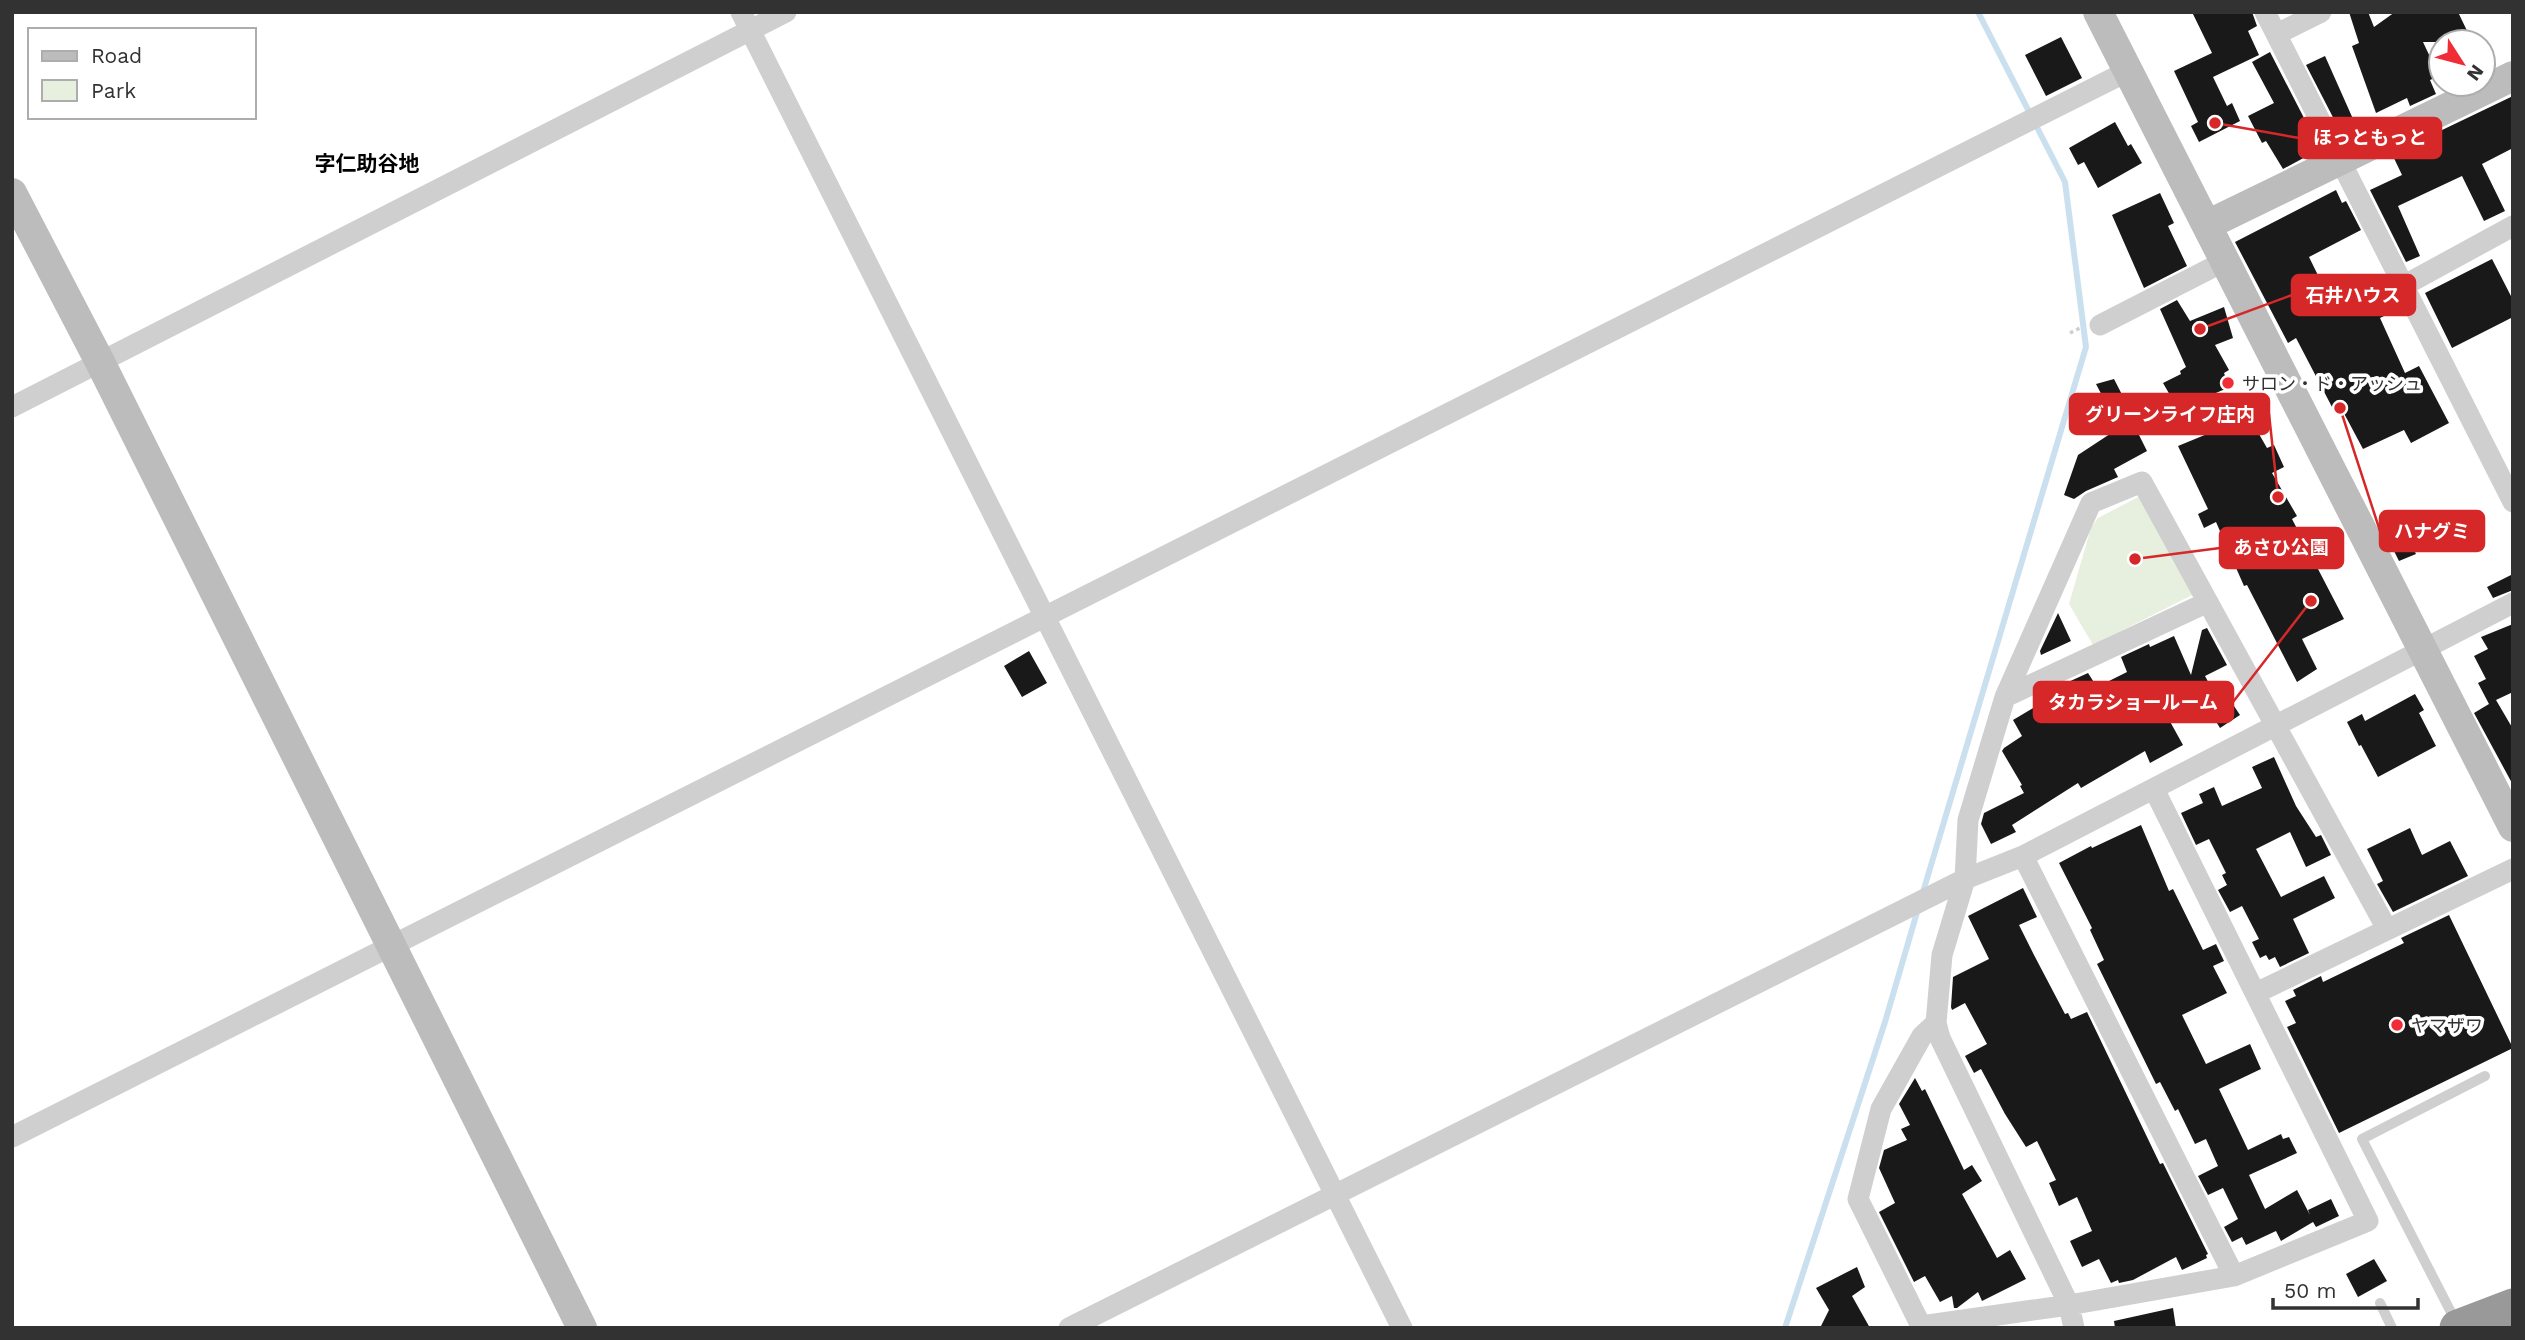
<svg xmlns="http://www.w3.org/2000/svg" width="2525" height="1340" font-family="'Work Sans','Noto Sans JP',sans-serif">
  <rect width="100%" height="100%" fill="#fff"/>
  <!-- green -->
  <path fill="#e7efdf" d="M2142,495l62,94 -111,56 -24,-41 22,-76 7,-10z"/>
  <g fill="none" stroke-linecap="round" stroke-linejoin="round">
    <!-- stream -->
    <path stroke="#cbe0ef" stroke-width="6" d="M1923,892l163,-545 -21,-165 -87,-170
      M1785,1328l100,-306 33,-113"/>
  </g>
  <!-- building -->
  <path fill="#191919" d="M2192,12h60l5,14 -9,5 11,24 -46,22 14,29 5,-3 8,18 -41,21 -8,-16 7,-4 -24,-51 38,-18z
    M2349,12h19l6,15 21,-15h63l12,25 -10,5h-37l16,34 -9,4 6,14 -26,12 -3,-8 -31,15 -24,-67 7,-3z
    M2061,37l21,41 -36,18 -21,-41z
    M2270,52l50,97 -37,20 -17,-28 -4,2 -14,-27 26,-13 -22,-41z
    M2325,56l28,63 -15,8 -32,-62z
    M2513,96v52l-31,16 23,47 -21,10 -22,-45 -64,30 22,50 -14,6 -36,-72 32,-15 -10,-21z
    M2115,122l13,24 3,-2 11,19 -44,25 -14,-26 -6,3 -9,-17z
    M2336,190l6,13 4,-2 15,29 -52,27 29,59 48,-23 8,18 -14,7 25,55 14,-7 30,57 -38,20 -7,-13 -41,19 -24,-45 -7,3 -36,-69 -8,5 -53,-101z
    M2160,193l14,30 -6,3 19,40 -43,22 -32,-73z
    M2492,259l21,41v17l-61,31 -27,-55z
    M2177,300l13,21 34,-14 9,31 -18,7 14,25 -5,3 6,14 -52,22 -15,-26 18,-9 -1,-3 6,-4 -26,-58z
    M2114,379l20,39 -3,1 16,32 -33,18 4,8 -32,14 -12,8 -10,-4 14,-40 41,-27 -23,-44z
    M2243,406l24,42 7,-3 10,22 -12,6 25,43 -5,3 52,100 -42,20 15,30 -20,13 -50,-97 -3,1 -28,-64 -12,6 -6,-14 10,-5 -30,-63 34,-14 -3,-6z
    M2411,534l7,16 -3,2 1,2 -17,7 -9,-18z
    M2513,574v16l-20,8 -6,-11z
    M2058,613l13,28 -30,14 -1,-4z
    M2513,624v68l-17,8 17,29v56l-39,-72 15,-9 -11,-21 8,-4 -12,-23 14,-7 -7,-12z
    M2207,628l20,37 -22,11 15,28 10,-4 10,15 -20,13 -11,-18 -3,2 -17,-29 -32,15 26,47 -33,18 -5,-12 -64,37 -3,-5 -66,42 4,7 -25,12 -10,-20 3,-11 40,-20 -4,-7 2,-1 -20,-34 2,-3 18,-12 -9,-16 35,-21 -4,-6 44,-20 9,14 30,-15 -6,-15 28,-13 1,3 24,-11 17,39 11,-45z
    M1029,651l18,32 -25,14 -18,-31z
    M2415,694l9,16 -5,3 17,33 -58,31 -17,-32 -2,1 -12,-24 15,-8 3,7z
    M2274,757l22,49 20,31 5,-2 10,20 -25,12 -16,-35 -34,17 25,48 43,-21 11,22 -42,21 16,34 -29,14 -5,-10 -6,3 -3,-5 -6,3 -8,-16 7,-3 -17,-33 -12,6 -12,-22 9,-5 -5,-10 4,-2 -17,-34 -13,6 -15,-32 22,-10 -4,-9 15,-7 8,19 40,-18 -10,-21z
    M2141,825l28,66 4,-2 30,61 13,-6 8,17 -11,5 14,27 -45,22 24,49 44,-20 11,25 -42,20 29,61 33,-16 2,5 6,-2 8,16 -48,22 16,34 32,-19 13,25 -2,-5 23,-11 8,17 -23,11 -3,-5 -32,19 -5,-10 -30,14 -4,-8 -10,5 -8,-15 14,-8 -15,-31 -15,7 -10,-19 20,-10 -12,-27 -11,5 -17,-35 -3,2 -15,-29 -4,2 -59,-120 7,-4 -14,-30 2,-2 -33,-65 32,-17 1,2z
    M2410,828l12,27 28,-14 18,35 -75,36 -16,-28 6,-3 -16,-32z
    M2023,888l14,29 -18,8 15,30 31,59 3,-1 3,6 16,-7 73,152 3,-1 45,91 -2,1 1,3 -25,12 -6,-13 -43,23 -14,3 -1,-3 -7,3 -12,-24 -17,8 -12,-26 22,-10 -15,-34 -18,9 -10,-23 7,-3 -19,-39 -11,6 -21,-33 -24,-45 -7,4 -9,-17 22,-12 -22,-41 -13,7 -1,-3 2,-30 36,-18 -21,-43z
    M2449,915l64,133 -174,85 -52,-106 9,-4 -11,-22 11,-5 -3,-6 28,-14 2,6 81,-39 -3,-5z
    M1915,1078l7,13 3,-2 39,81 8,-5 10,16 -20,13 35,64 13,-8 16,29 -44,22 -4,-9 -21,16h-3l-2,-12 -12,6 -15,-26 -11,6 -35,-70 16,-9 -16,-35 5,-18 23,-10 -6,-11 9,-4 -11,-21z
    M2374,1259l13,22 -29,16 -12,-23z
    M1857,1267l8,20 -13,9 18,32h-50l9,-18 -13,-22z
    M2173,1308l3,20h-61l-1,-7z"/>
  <g fill="none" stroke-linecap="round" stroke-linejoin="round">
    <!-- path -->
    <path stroke="#cfcfcf" stroke-width="3.5" stroke-dasharray="3.5 3.5" stroke-linecap="butt" d="M2070,333l12,-6"/>
    <!-- lane -->
    <path stroke="#cfcfcf" stroke-width="10" d="M2380,1303l12,25
      M2456,1322l-94,-183 123,-63"/>
    <!-- street -->
    <path stroke="#cfcfcf" stroke-width="21" d="M741,12l661,1316
      M2265,12l248,490
      M2277,34l44,-22
      M2403,286l110,-60
      M2100,325l125,-64
      M12,407l774,-395
      M2005,697l203,-95
      M2023,856l211,420
      M2256,993l257,-124
      M1936,1023l-14,13 -41,73 -23,90 63,127 148,-21 165,-29 134,-55 -214,-432
      M12,1137l2116,-1066
      M1069,1328l896,-449 58,-23 490,-253
      M2074,1328l-5,-23 -129,-267 -4,-15 6,-68 23,-76 3,-59 37,-123 86,-194 51,-21 245,447"/>
    <!-- secondary -->
    <path stroke="#bcbcbc" stroke-width="30" d="M2098,12l415,815
      M12,193l88,169 482,966
      M2207,225l306,-149"/>
    <!-- highway -->
    <path stroke="#999" stroke-width="37" d="M2458,1328l55,-21"/>
  </g>
  <!-- markers -->
  <g fill="#f02c37" stroke="#fff" stroke-width="2.5">
    <circle cx="2228" cy="383" r="7"/>
    <circle cx="2397" cy="1025" r="7"/>
  </g>
  <g text-anchor="middle" dominant-baseline="central" stroke-width="7" stroke-linejoin="round" paint-order="stroke">
    <!-- poi labels -->
    <g font-size="18" fill="#323232" stroke="#fff" text-anchor="start">
      <text x="2242" y="383">サロン・ド・アッシュ</text>
      <text x="2411" y="1025">ヤマザワ</text>
    </g>
    <!-- quarter labels -->
    <g font-size="21" font-weight="bold" fill="#000" stroke="#fff">
      <text x="367" y="163">字仁助谷地</text>
    </g>
  </g>
  <!-- callouts -->
  <path fill="none" stroke="#d62828" stroke-width="2.5" d="M2215 123L2299 138M2200 329L2292 295M2278 497L2269 414M2340 408L2380 531M2135 559L2220 548M2311 601L2233 702"/>
  <g fill="#d62828" stroke="#fff" stroke-width="2.5">
    <circle cx="2215" cy="123" r="7"/>
    <circle cx="2200" cy="329" r="7"/>
    <circle cx="2278" cy="497" r="7"/>
    <circle cx="2340" cy="408" r="7"/>
    <circle cx="2135" cy="559" r="7"/>
    <circle cx="2311" cy="601" r="7"/>
  </g>
  <g fill="#d62828" stroke="#d62828" stroke-width="2.5">
    <rect x="2299" y="118" width="142" height="40" rx="7"/>
    <rect x="2292" y="275" width="123" height="40" rx="7"/>
    <rect x="2070" y="394" width="199" height="40" rx="7"/>
    <rect x="2380" y="511" width="104" height="40" rx="7"/>
    <rect x="2220" y="528" width="123" height="40" rx="7"/>
    <rect x="2034" y="682" width="199" height="40" rx="7"/>
  </g>
  <g font-size="19" text-anchor="middle" font-weight="bold" fill="#fff">
    <text x="2370" y="144">ほっともっと</text>
    <text x="2353" y="302">石井ハウス</text>
    <text x="2170" y="421">グリーンライフ庄内</text>
    <text x="2432" y="538">ハナグミ</text>
    <text x="2281" y="554">あさひ公園</text>
    <text x="2133" y="709">タカラショールーム</text>
  </g>
  <!-- border -->
  <rect width="2525" height="1340" fill="none" stroke="#323232" stroke-width="28"/>
  <!-- legend -->
  <rect x="28" y="28" width="228" height="91" fill="#ffffff" stroke="#adadad" stroke-width="2"/>
  <rect x="42" y="51" width="35" height="10" fill="#bcbcbc" stroke="#adadad" stroke-width="2"/>
  <text x="91" y="63" font-size="21" fill="#323232">Road</text>
  <rect x="42" y="80" width="35" height="21" fill="#e7efdf" stroke="#adadad" stroke-width="2"/>
  <text x="91" y="98" font-size="21" fill="#323232">Park</text>
  <!-- north arrow -->
  <g transform="translate(2462 63) rotate(126)"><circle r="33" fill="#ffffff" stroke="#adadad" stroke-width="2"/>
  <path d="M0-5L12 26L0 18L-12 26Z" fill="#f02c37"/>
  <text y="-10" font-size="19" font-weight="bold" text-anchor="middle" fill="#323232">N</text>
  </g>
  <!-- scale -->
  <path d="M2273 1298v10h145v-10" fill="none" stroke="#323232" stroke-width="3.5"/>
  <text x="2284" y="1298" font-size="21" fill="#323232" stroke="#ffffff" stroke-width="5" paint-order="stroke">50 m</text>
</svg>
